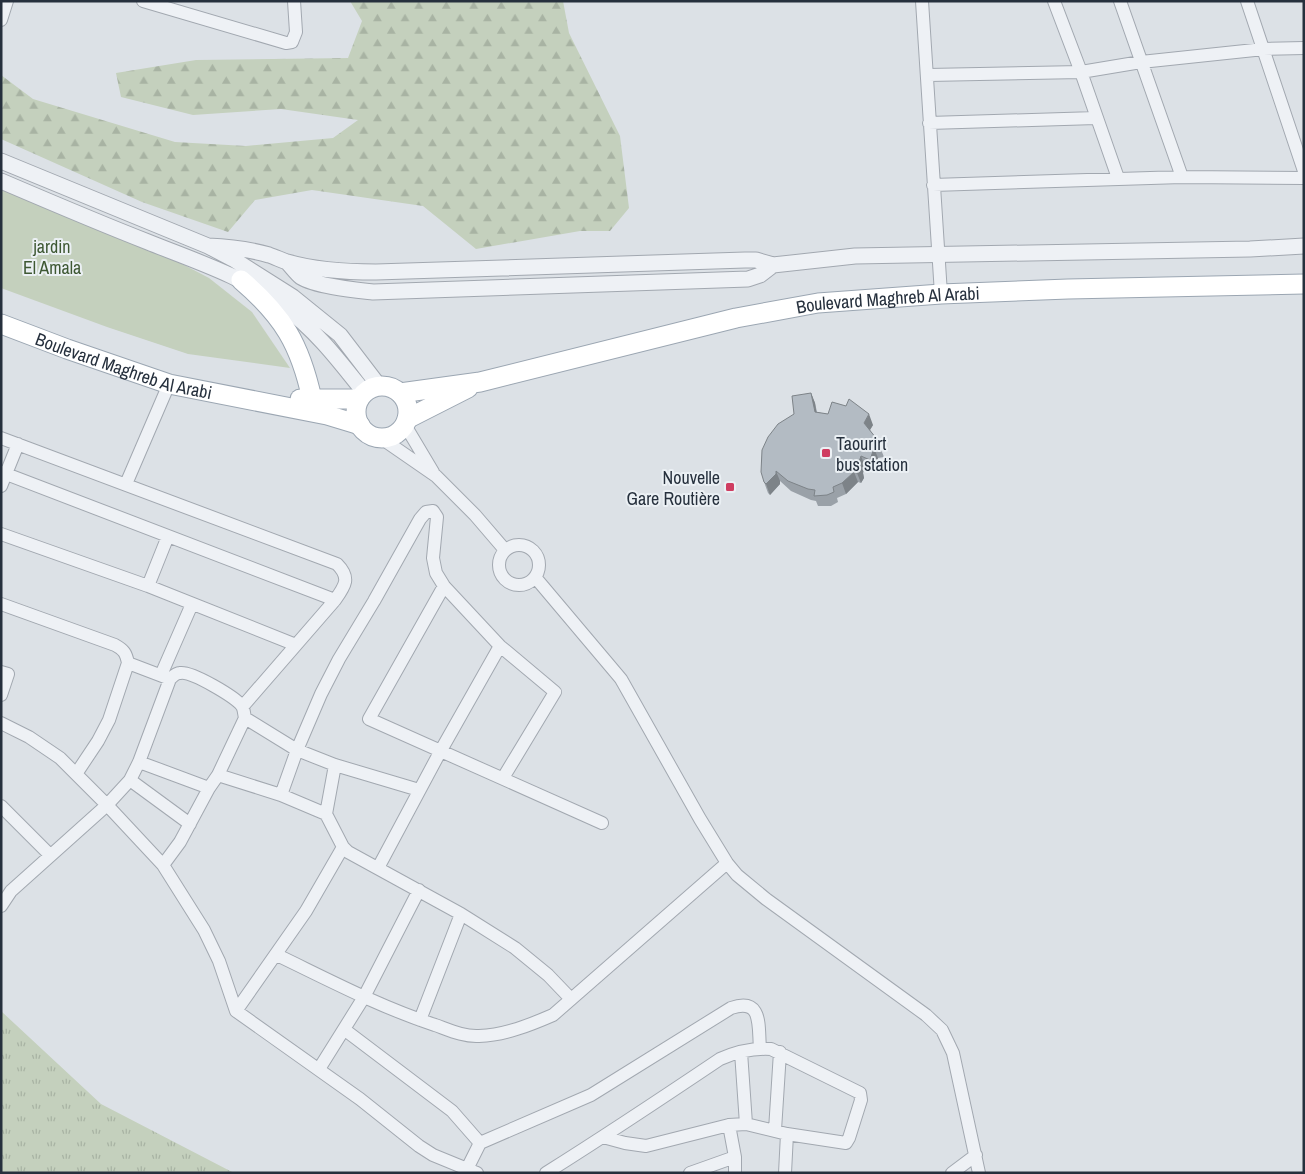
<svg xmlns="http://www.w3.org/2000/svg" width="1305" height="1174" font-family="'Archivo Narrow',sans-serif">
  <defs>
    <pattern id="grass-tufts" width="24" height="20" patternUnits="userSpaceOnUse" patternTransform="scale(1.25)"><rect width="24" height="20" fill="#c4d0bd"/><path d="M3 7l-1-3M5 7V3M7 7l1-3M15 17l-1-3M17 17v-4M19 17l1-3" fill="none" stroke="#a8b3a3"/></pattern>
    <pattern id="forest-firs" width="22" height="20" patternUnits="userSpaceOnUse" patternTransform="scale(1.25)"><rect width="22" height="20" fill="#c4d0bd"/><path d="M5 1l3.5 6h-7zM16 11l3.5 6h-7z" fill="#a8b3a3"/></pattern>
  </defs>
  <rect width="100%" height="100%" fill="#dce1e6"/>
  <!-- grass -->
  <path fill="url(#grass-tufts)" d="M1,1011l100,93 133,69h-233z"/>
  <!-- forest -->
  <path fill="url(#forest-firs)" d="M350,1h213l6,32 51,103 9,72 -19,23h-30l-104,18 -53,-43 -111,-16 -57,10 -27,32 -86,-30 -141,-63v-64l32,24 142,43 71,4 87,-8 25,-18 -77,-11 -88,6 -72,-18 -5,-24 80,-13 152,-2 14,-37z"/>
  <!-- green -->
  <path fill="#c4d0bd" d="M1,183l145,62 63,33 43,34 38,56 -102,-14 -81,-27 -106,-39z"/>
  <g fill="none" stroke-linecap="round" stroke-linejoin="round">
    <!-- minor casing -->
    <g stroke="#a2a8b0" stroke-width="14">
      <path id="minor" d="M143,1l143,42 6,-1 4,-10 -2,-31
        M922,1l19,293
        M1054,1l27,71 37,106
        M1120,1l62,176
        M1247,1l57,170
        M1,20l6,-19
        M928,75l153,-3 60,-10 123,-13 40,-1
        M929,123l167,-5
        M933,185l249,-8 122,1
        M405,425l28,47
        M1,438l336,126c14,14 8,22 -2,36l-92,106
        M381,438l55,38 39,39 30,35
        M1,472l334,128
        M126,484l43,-100
        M1,486l17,-42
        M1,534l147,52 148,59
        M499 565a20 20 0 1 1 40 0a20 20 0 1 1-40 0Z
        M535,577l86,102 79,140 27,44 10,12 29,24 160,116 16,15 11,23 26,120
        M148,586l20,-50
        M444,586l-75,133 233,104
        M1,604l114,41c9,5 11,8 13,18l42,16c3,-3 6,-6 10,-6 12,-2 55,24 62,33 2,3 2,8 3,12l52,32 38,15 84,25
        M1,672l7,2 -7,21
        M161,675l31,-71
        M1,723l28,14 31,21 47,47 56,60 41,65 15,31 17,50 124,88 59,47 14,9 44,18
        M139,762l70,26 9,-13 63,20 45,19
        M335,765l-9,49 17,33 5,5 113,62 54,34 33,27 23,24
        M76,774l22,-33 11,-21 19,-57
        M218,775l27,-57
        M130,780l60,44
        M281,795l16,-45 24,-56 18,-35 35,-58 46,-82 6,-7 7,-1 4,6 -4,41 3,15 8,13 56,60 55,46 -52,86
        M1,806l49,49
        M163,865l17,-23 29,-54
        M378,868l62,-116 60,-106
        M1,906l10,-15 96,-86 23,-25 9,-18 31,-83
        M277,955c52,25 103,52 158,70 14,5 29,12 44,11 26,-1 51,-11 74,-21l174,-152
        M236,1011l70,-100 37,-64
        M420,1020l41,-106
        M345,1030l107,81 28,32
        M741,1052l5,72
        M319,1069l45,-72 55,-107
        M729,1125l6,32v16
        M775,1130l5,-78
        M467,1169l13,-26 111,-48 140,-87c32,-11 27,18 29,40
        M546,1173c59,-37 116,-75 174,-114 16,-7 34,-11 51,-10l89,44 1,7 -12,38 -3,5 -59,-9 -41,-10 -17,1 -83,21 -21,-3 -22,-6
        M690,1173l45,-16
        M785,1173l2,-39
        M952,1173l24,-18"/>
    </g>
    <!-- tertiary casing -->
    <g stroke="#a2a8b0" stroke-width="17">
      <path id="tertiary" d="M1,161l207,85 25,13 60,38 47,38 39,51
        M1,181c49,21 98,42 147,61 47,19 95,34 136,65 32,23 56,55 80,85
        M208,246c21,1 41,3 61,9 6,2 12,5 18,7 28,8 60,10 89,10l369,-12h11l17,5 82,-9 395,-7 54,-3
        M287,262c5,5 9,11 14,15 14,9 55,13 72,15l375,-13 12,-4 13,-10"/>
    </g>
    <!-- primary casing -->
    <g stroke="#9ba6b2" stroke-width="21">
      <g id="primary">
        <path d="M241,280c42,36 59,64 71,119"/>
        <path id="s1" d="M1,324l66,25 102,35 158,31 33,10"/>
        <circle cx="382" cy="412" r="26"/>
        <path id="s2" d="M400,393l80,-11 256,-64 82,-15 123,-9 127,-5 236,-5"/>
        <path d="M300,399h59"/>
        <path d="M407,419l61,-31"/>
      </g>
    </g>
    <!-- minor -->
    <use href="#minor" stroke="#eef1f5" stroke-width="12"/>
    <!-- tertiary -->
    <use href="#tertiary" stroke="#eef1f5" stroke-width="15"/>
    <!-- primary -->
    <use href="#primary" stroke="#fff" stroke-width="19"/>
  </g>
  <!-- wall -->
  <path fill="#9aa1a8" d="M811,393l4,10 2,9 56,13 -3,5 10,17 4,10 -6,1 -5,12 -8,-4 -2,7 1,5 -3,5 -3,-1 -12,12 -9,4 1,4 -7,4h-13l-2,-5 -5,-1 -20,-9 -11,-10v3l-10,11 -2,-2 -4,-11 30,-68z"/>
  <!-- shaded-wall -->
  <path fill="#7d8388" d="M811,393l4,10 3,20 -3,-11z
    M869,414l4,11 -5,8 -4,-10z
    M874,448l4,10 -5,12 -3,-10z
    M861,456l4,10 -2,7 1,5 -3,5 -4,-10 1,-8z
    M776,471l4,10v3l-10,11 -4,-11z
    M854,472l4,10 -12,12 -4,-11z"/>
  <!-- building -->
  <path fill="#b3bbc3" stroke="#7d8388" d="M811,393l4,19 13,2 4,-12 14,4 3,-7 20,15 -5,9 12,15 4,9 -6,1 -4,12 -9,-4 -3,9 2,2 -3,6 -3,-1 -12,11 -9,4 1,5 -7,3 -13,1 1,-6 -7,-1 -20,-8 -12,-10v3l-10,10 -2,-2 -3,-10 1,-22 6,-13 10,-13 16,-10 -2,-18z"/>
  <!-- markers -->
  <g fill="#cf3d61" stroke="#ebf0f4" stroke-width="2">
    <rect x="821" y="448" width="10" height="10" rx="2.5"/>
    <rect x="725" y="482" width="10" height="10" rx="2.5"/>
  </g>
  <g text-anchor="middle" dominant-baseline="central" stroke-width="4" stroke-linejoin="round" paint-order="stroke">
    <!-- park labels -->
    <g font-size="18" fill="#3e5833" stroke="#ebf0f4">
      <text x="52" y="246">jardin<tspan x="52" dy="21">El Amala</tspan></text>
    </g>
    <!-- street labels -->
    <g font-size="18" fill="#26303d" stroke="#ebf0f4">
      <text stroke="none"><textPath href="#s2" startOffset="498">Boulevard Maghreb Al Arabi</textPath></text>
      <text stroke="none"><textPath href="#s1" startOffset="130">Boulevard Maghreb Al Arabi</textPath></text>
    </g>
    <!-- poi labels -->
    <g font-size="18" fill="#26303d" stroke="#ebf0f4" text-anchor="start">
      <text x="836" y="443">Taourirt<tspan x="836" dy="21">bus station</tspan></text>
      <text x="720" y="477" text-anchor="end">Nouvelle<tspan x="720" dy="21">Gare Routière</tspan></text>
    </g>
  </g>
  <!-- border -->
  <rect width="1305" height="1174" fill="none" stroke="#26303d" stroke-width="5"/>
</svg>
